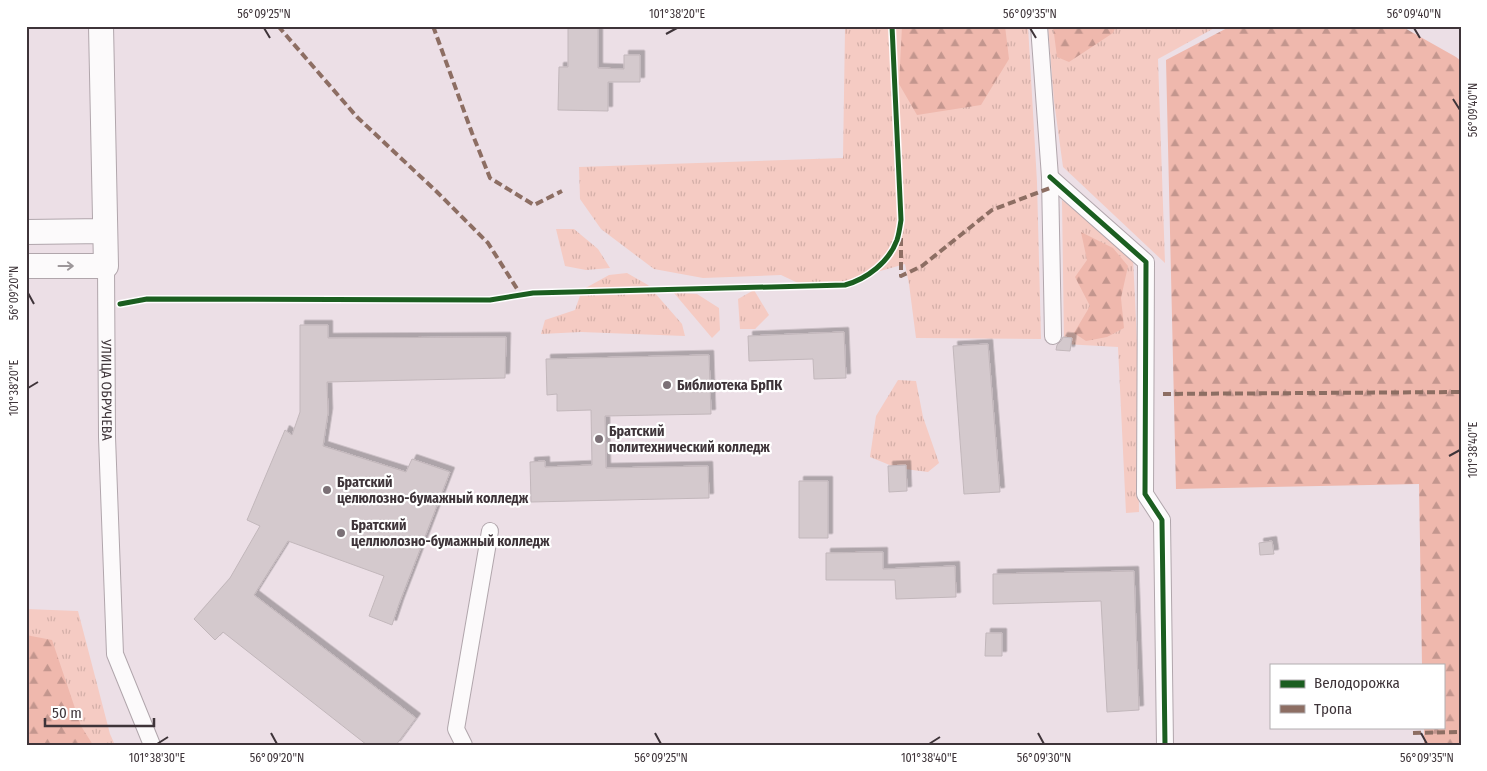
<svg xmlns="http://www.w3.org/2000/svg" width="1487" height="771" font-family="'Fira Sans Condensed',sans-serif">
  <defs>
    <pattern id="grass-tufts" width="24" height="20" patternUnits="userSpaceOnUse" patternTransform="scale(1.25)"><rect width="24" height="20" fill="#f5cbc3"/><path d="M3 7l-1-3M5 7V3M7 7l1-3M15 17l-1-3M17 17v-4M19 17l1-3" fill="none" stroke="#d3afa8"/></pattern>
    <pattern id="forest-firs" width="22" height="20" patternUnits="userSpaceOnUse" patternTransform="scale(1.25)"><rect width="22" height="20" fill="#efb8ad"/><path d="M5 1l3.5 6h-7zM16 11l3.5 6h-7z" fill="#c3968e"/></pattern>
    <filter id="shadow"><feDropShadow dx="4.5" dy="-4.5" stdDeviation="0" flood-color="#0004"/></filter>
  </defs>
  <rect width="100%" height="100%" fill="#ecdfe6"/>
  <!-- grass -->
  <path fill="url(#grass-tufts)" d="M869,26h159l9,156 4,157 -125,-1 -7,-54 -4,-20 -92,26 -32,-15 -78,3 -49,-9 -53,-40 -21,-30 -1,-32 264,-9 2,-129z
    M1048,26h170l-60,33 7,204 -102,-96 -9,-66z
    M1062,200l71,57 4,85 2,170 -13,1 -8,-166 -54,-3z
    M556,229h18l24,20 12,19 -24,2 -21,-4z
    M627,273l21,12 34,39 3,12 -104,-4 -40,2 4,-14 30,-10 7,-20 27,-15z
    M754,290l15,25 -14,14h-15l-2,-30z
    M674,293l23,1 22,14 1,22 -8,8z
    M898,380l18,1 7,36 16,46 -11,9 -31,-4 -27,-11 6,-41z
    M26,609l52,2 32,123 5,11h-89z"/>
  <!-- forest -->
  <path fill="url(#forest-firs)" d="M902,26h103l4,33 -28,46 -64,10 -18,-31z
    M1053,26h63l-3,7 -44,29 -12,-5z
    M1231,26h170l55,31 5,4v684h-37v-18h19v-62h-21l-3,-181 -243,5 -10,-429z
    M1081,232l32,16 15,18 -7,32 3,30 -17,9 -21,4 -12,-8 16,-27 -15,-29 12,-17z
    M26,635l26,5 29,86 12,19h-67z"/>
  <!-- building -->
  <path fill="#d4c9cd" stroke="#c2b7bb" filter="url(#shadow)" d="M568,26h30v42l26,1v-14h16v27h-32v29l-50,-1 1,-43h9z
    M300,325h28v13l178,-1 -1,41 -178,4 1,31 -5,33 83,26 6,-13 38,13 -51,132 -7,21 -23,-9 15,-40 -96,-35 -34,54 162,123 -20,27h-29l-144,-113 -8,8 -21,-21 36,-41 30,-52 -13,-6 38,-90 7,5 8,-23z
    M844,332l2,46 -32,1 -1,-20 -64,2 -1,-25z
    M1063,337l9,1 -2,13 -14,-1 1,-5 4,-4z
    M988,344l12,148 -36,2 -11,-148z
    M709,355l2,59 -106,2 1,52 102,-2 1,32 -178,4 -1,-40 15,-1v6l47,-2 -1,-55 -34,1v-17l-10,1 -1,-36z
    M906,465l1,26 -18,1 -1,-26z
    M799,481h29v57h-29z
    M1272,541l2,13 -14,1 -1,-12z
    M883,552v17l72,-3 1,31 -60,2 -1,-19h-69v-27z
    M1134,571l5,139 -32,2 -6,-111 -108,3v-30z
    M986,633h16v23h-17z"/>
  <g fill="none" stroke-linecap="round" stroke-linejoin="round">
    <!-- minor casing -->
    <g stroke="#b1a6ac" stroke-width="18">
      <g id="minor">
        <path d="M1039,26l11,151 3,159"/>
        <path d="M1050,177l96,85 -1,232 17,26 3,225"/>
        <path id="s1" d="M106,266l1,171 8,217 37,91"/>
        <path d="M464,745l-8,-16 34,-198"/>
      </g>
    </g>
    <!-- secondary casing -->
    <g stroke="#b1a6ac" stroke-width="26">
      <path id="secondary" d="M26,232l79,-1
        M26,266h80l-5,-240"/>
    </g>
    <!-- minor -->
    <use href="#minor" stroke="#fcfafb" stroke-width="16"/>
    <!-- secondary -->
    <use href="#secondary" stroke="#fcfafb" stroke-width="24"/>
    <!-- quiet -->
    <path stroke="#8d6e63" stroke-width="4" stroke-dasharray="8 4" stroke-linecap="butt" d="M278,26l79,91 80,75 51,51 33,52
      M433,26l39,107 18,45 44,27 28,-14
      M901,238v38l21,-10 70,-56 58,-22
      M1163,394l298,-2
      M1413,733l48,-1"/>
    <!-- cycleway casing -->
    <g stroke="#fff" stroke-width="8">
      <path id="cycleway" d="M1050,177l96,85 -1,232 17,26 3,225
        M120,304l27,-5 343,1 43,-7 312,-8c22,-6 44,-23 52,-45 2,-6 3,-13 4,-20l-9,-194"/>
    </g>
    <!-- cycleway -->
    <use href="#cycleway" stroke="#1b5e20" stroke-width="5"/>
  </g>
  <!-- one-way arrows -->
  <defs><path id="oneway-shaft" d="M-6 0H5M1.5-3L5.5 0L1.5 3" fill="none" stroke-width="1.6" stroke-linecap="round" stroke-linejoin="round" transform="scale(1.25)"/></defs>
  <use stroke="#9d979a" href="#oneway-shaft" transform="translate(66 266)"/>
  <!-- ticks -->
  <path fill="none" stroke="#3e3439" stroke-width="2" d="M264,28l6,10M1030,28l6,10M1414,28l6,10M666,34l11,-6M1453,99l7,11M28,293l6,11M28,388l10,-6M1449,456l11,-6M271,733l6,11M655,733l6,11M1038,733l6,11M1421,733l6,11M157,744l11,-7M929,744l11,-7"/>
  <!-- markers -->
  <g fill="#7b7076" stroke="#fff" stroke-width="2">
    <circle cx="667" cy="385" r="5"/>
    <circle cx="599" cy="439" r="5"/>
    <circle cx="327" cy="490" r="5"/>
    <circle cx="341" cy="533" r="5"/>
  </g>
  <g text-anchor="middle" dominant-baseline="central" stroke-width="4.5" stroke-linejoin="round" paint-order="stroke">
    <!-- poi labels -->
    <g font-size="14" font-weight="bold" fill="#3e3439" stroke="#fff" text-anchor="start">
      <text x="677" y="385">Библиотека БрПК</text>
      <text x="609" y="431">Братский<tspan x="609" dy="16">политехнический колледж</tspan></text>
      <text x="337" y="482">Братский<tspan x="337" dy="16">целюлозно-бумажный колледж</tspan></text>
      <text x="351" y="525">Братский<tspan x="351" dy="16">целлюлозно-бумажный колледж</tspan></text>
    </g>
    <!-- street labels -->
    <g font-size="14" fill="#3e3439" stroke="#fff">
      <text stroke="none"><textPath href="#s1" startOffset="124">УЛИЦА ОБРУЧЕВА</textPath></text>
    </g>
  </g>
  <!-- border -->
  <rect width="1487" height="771" fill="none" stroke="#ffffff" stroke-width="55"/>
  <!-- legend -->
  <rect x="1270" y="664" width="175" height="65" fill="#ffffff" stroke="#b2aeb0"/>
  <rect x="1280" y="680" width="25" height="8" fill="#1b5e20" stroke="#b2aeb0"/>
  <text x="1314" y="688" font-size="15" fill="#3e3439">Велодорожка</text>
  <rect x="1280" y="705" width="25" height="8" fill="#8d6e63" stroke="#b2aeb0"/>
  <text x="1314" y="714" font-size="15" fill="#3e3439">Тропа</text>
  <!-- scale -->
  <path d="M45 718v8h109v-8" fill="none" stroke="#3e3439" stroke-width="2.5"/>
  <text x="52" y="718" font-size="15" fill="#3e3439" stroke="#ffffff" stroke-width="4" paint-order="stroke">50 m</text>
  <rect x="28" y="28" width="1432" height="716" fill="none" stroke="#3e3439" stroke-width="2"/>
  <g font-size="12" text-anchor="middle" fill="#3e3439">
    <text x="264" y="18">56°09'25"N</text>
    <text x="677" y="18">101°38'20"E</text>
    <text x="1030" y="18">56°09'35"N</text>
    <text x="1414" y="18">56°09'40"N</text>
    <text transform="translate(1473 110) rotate(-90)" y="4">56°09'40"N</text>
    <text transform="translate(14 293) rotate(-90)" y="4">56°09'20"N</text>
    <text transform="translate(14 388) rotate(-90)" y="4">101°38'20"E</text>
    <text transform="translate(1473 450) rotate(-90)" y="4">101°38'40"E</text>
    <text x="157" y="762">101°38'30"E</text>
    <text x="277" y="762">56°09'20"N</text>
    <text x="661" y="762">56°09'25"N</text>
    <text x="929" y="762">101°38'40"E</text>
    <text x="1044" y="762">56°09'30"N</text>
    <text x="1427" y="762">56°09'35"N</text>
  </g>
</svg>
